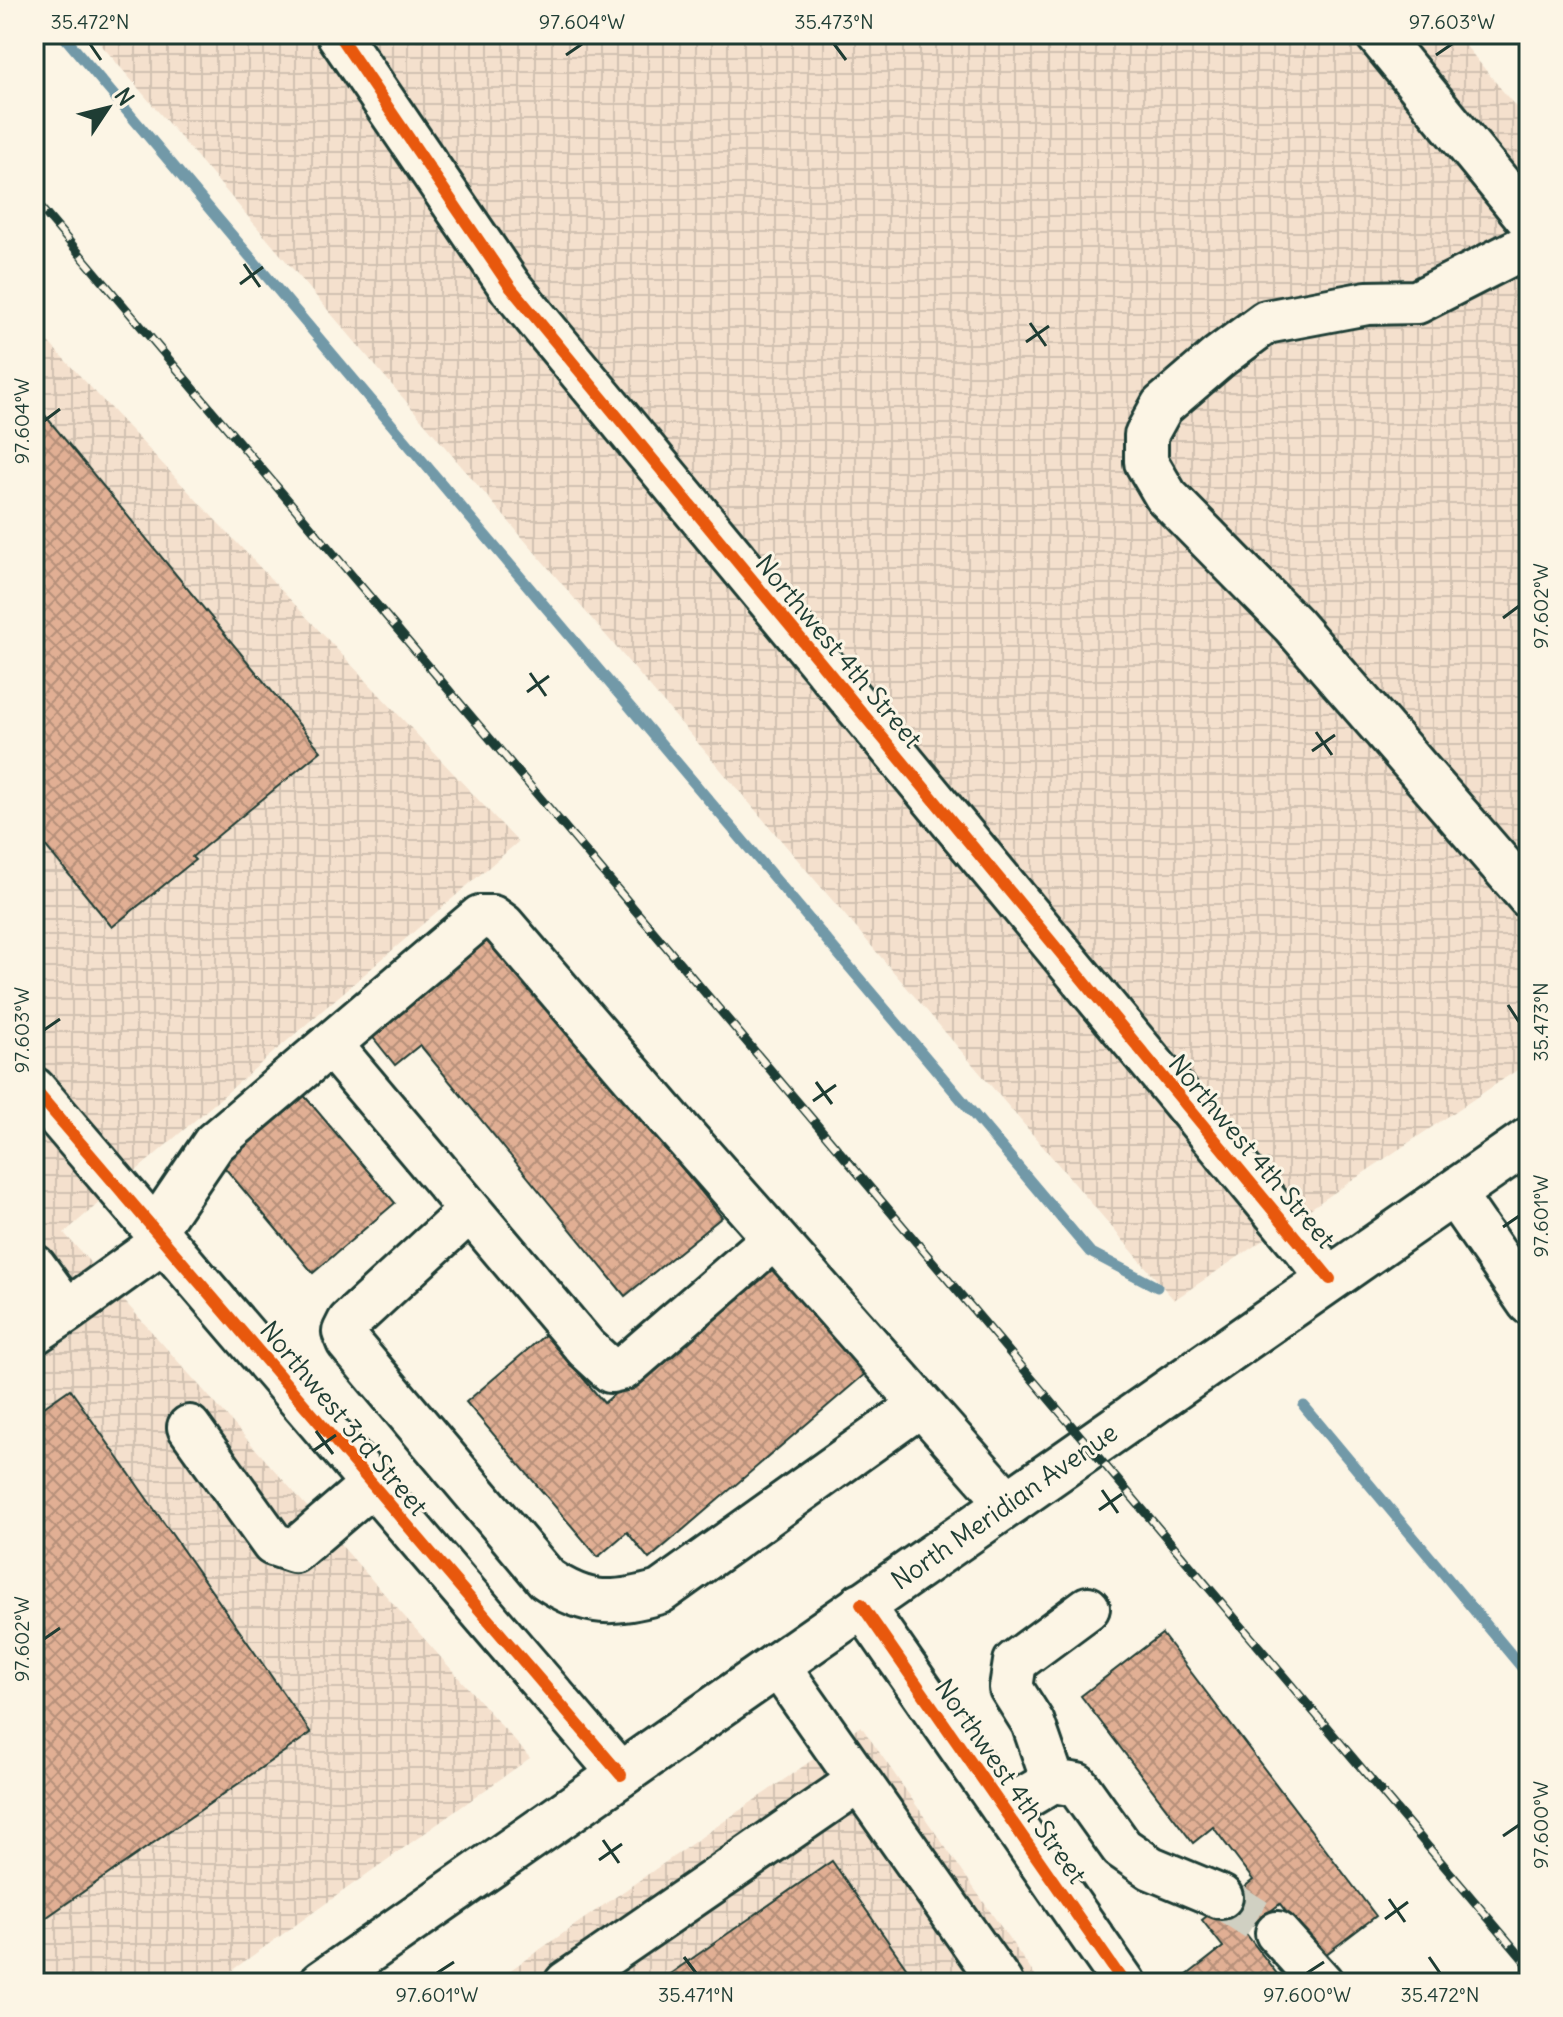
<svg xmlns="http://www.w3.org/2000/svg" width="1563" height="2017" font-family="Delius,sans-serif">
  <defs>
    <pattern id="industrial-grid" width="8" height="8" patternUnits="userSpaceOnUse" patternTransform="scale(2)"><rect width="8" height="8" fill="#f4e0cd"/><path d="M0 4h8M4 0v8" fill="none" stroke="#d1c1b1"/></pattern>
    <pattern id="building-cross-hatch" width="8" height="8" patternUnits="userSpaceOnUse" patternTransform="scale(2)"><rect width="8" height="8" fill="#e1af94"/><path d="M0 0l8 8M0 8l8-8" fill="none" stroke="#b6907a"/></pattern>
  </defs>
  <rect width="100%" height="100%" fill="#fcf5e5"/>
  <filter id="ink" filterUnits="userSpaceOnUse"><feTurbulence type="fractalNoise" baseFrequency=".0125" numOctaves="2"/><feDisplacementMap in="SourceGraphic" scale="16" xChannelSelector="R" yChannelSelector="G"/><feConvolveMatrix kernelMatrix="1 2 1 2 8 2 1 2 1" color-interpolation-filters="sRGB"/></filter>
  <g filter="url(#ink)">
    <!-- industrial -->
    <path fill="url(#industrial-grid)" d="M92,34h1364l73,89v939l-355,238z
      M34,327l484,515 -454,391 466,525 -316,225h-180z
      M861,1726l179,257h-548z"/>
    <g fill="none" stroke-linecap="round" stroke-linejoin="round">
      <!-- stream -->
      <path stroke="#7299a8" stroke-width="11" d="M62,34l1028,1218 67,35
        M1304,1406l225,270"/>
    </g>
    <!-- building -->
    <path fill="url(#building-cross-hatch)" stroke="#1f3d34" stroke-width="2" d="M34,402l287,349 -129,106 3,3 -83,67 -78,-95z
      M493,936l229,281 -97,79 -205,-251 -25,20 -24,-30z
      M302,1093l93,110 -82,70 -93,-111z
      M770,1262l95,112 -216,185 -22,-27 -29,25 -132,-155 80,-68 58,69z
      M70,1389l241,344 -277,193v-512z
      M1162,1634l214,282 -55,42 -41,-54 -36,27 40,52h-107l46,-36 -21,-27 51,-40 -40,-53 -20,16 -112,-147z
      M832,1861l85,122h-260z"/>
    <g fill="none" stroke-linecap="round" stroke-linejoin="round">
      <!-- minor-tunnel -->
      <path stroke="#d0d0c2" stroke-width="42" stroke-dasharray="42 21" stroke-linecap="butt" d="M1221,1897l56,36"/>
      <!-- minor casing -->
      <g stroke="#1f3d34" stroke-width="48">
        <path id="minor" d="M338,34l173,254 819,991
          M1377,34l152,186
          M1529,245l-112,57 -50,1 -101,19 -47,35 -57,49 -16,29v27l20,34 127,129 236,272
          M330,1044l133,158 2,8 -2,7 -114,105 -5,10 4,10 199,237c41,28 67,26 113,13l261,-187
          M34,1089l587,686
          M1453,1193l76,110
          M463,1202l123,146 25,23 13,-3 150,-130
          M155,1230l59,-87 266,-226h12l11,8 169,197 336,381
          M34,1266l33,45 -33,22
          M67,1311l97,-70
          M189,1427l84,117 21,7 78,-67
          M861,1604l263,379
          M777,1664l224,319
          M1053,1781l-20,-58 -22,-35 4,-26 73,-54
          M1004,1810l49,-29 24,4 45,63 29,20 70,29
          M1277,1933l45,50
          M566,1983l293,-202"/>
      </g>
      <!-- major casing -->
      <g stroke="#1f3d34" stroke-width="50">
        <path id="major" d="M322,1983l1207,-843"/>
      </g>
      <!-- minor -->
      <use href="#minor" stroke="#fcf5e5" stroke-width="42"/>
      <!-- major -->
      <use href="#major" stroke="#fcf5e5" stroke-width="44"/>
      <!-- rail casing -->
      <g stroke="#1f3d34" stroke-width="9">
        <path id="rail" d="M34,200l1495,1766"/>
      </g>
      <!-- rail -->
      <use href="#rail" stroke="#fcf5e5" stroke-width="6" stroke-dasharray="18" stroke-linecap="butt"/>
      <!-- cycleway casing -->
      <g stroke="#fcf5e5" stroke-width="17">
        <path id="cycleway" d="M338,34l173,254 819,991
          M34,1089l587,686
          M861,1604l263,379"/>
      </g>
      <!-- cycleway -->
      <use href="#cycleway" stroke="#e8590c" stroke-width="12"/>
    </g>
  </g>
  <!-- ticks -->
  <path fill="none" stroke="#1f3d34" stroke-width="3" d="M90,44l11,16M834,44l12,16M566,55l16,-11M1436,55l16,-11M244,264l16,23M240,284l23,-17M1030,323l16,23M1026,342l23,-16M44,421l16,-12M1503,618l16,-12M530,673l16,23M527,692l22,-16M1316,732l16,23M1312,751l23,-16M1508,1005l11,17M44,1030l16,-11M816,1082l16,22M813,1101l23,-16M1503,1227l16,-11M316,1431l17,23M313,1451l23,-16M1102,1490l16,23M1099,1510l23,-16M44,1639l16,-11M1503,1836l16,-11M603,1840l16,23M599,1860l23,-16M1389,1899l16,23M1385,1919l23,-17M684,1957l12,16M1429,1957l11,16M437,1973l17,-11M1307,1973l17,-11"/>
  <g text-anchor="middle" dominant-baseline="central" stroke-width="6" stroke-linejoin="round" paint-order="stroke">
    <!-- street labels -->
    <g font-size="26" fill="#1f3d34" stroke="#fcf5e5">
      <text transform="translate(839 651) rotate(50)">Northwest 4th Street</text>
      <text transform="translate(1252 1151) rotate(50)">Northwest 4th Street</text>
      <text transform="translate(344 1418) rotate(50)">Northwest 3rd Street</text>
      <text transform="translate(1004 1506) rotate(-35)">North Meridian Avenue</text>
      <text transform="translate(1011 1781) rotate(55)">Northwest 4th Street</text>
    </g>
  </g>
  <!-- margin -->
  <rect width="1563" height="2017" fill="none" stroke="#fcf5e5" stroke-width="88"/>
  <!-- north arrow -->
  <g transform="translate(108 108) rotate(55)" stroke="#fcf5e5" stroke-width="6" paint-order="stroke">
  <path d="M0-6L14 30L0 20L-14 30Z" fill="#1f3d34"/>
  <text y="-12" font-size="22" font-weight="bold" text-anchor="middle" fill="#1f3d34">N</text>
  </g>
  <rect x="44" y="44" width="1475" height="1929" fill="none" stroke="#1f3d34" stroke-width="3"/>
  <g font-size="20" text-anchor="middle" fill="#1f3d34">
    <text x="90" y="29">35.472°N</text>
    <text x="582" y="29">97.604°W</text>
    <text x="834" y="29">35.473°N</text>
    <text x="1452" y="29">97.603°W</text>
    <text transform="translate(22 421) rotate(-90)" y="7">97.604°W</text>
    <text transform="translate(1541 606) rotate(-90)" y="7">97.602°W</text>
    <text transform="translate(1541 1022) rotate(-90)" y="7">35.473°N</text>
    <text transform="translate(22 1030) rotate(-90)" y="7">97.603°W</text>
    <text transform="translate(1541 1216) rotate(-90)" y="7">97.601°W</text>
    <text transform="translate(22 1639) rotate(-90)" y="7">97.602°W</text>
    <text transform="translate(1541 1825) rotate(-90)" y="7">97.600°W</text>
    <text x="437" y="2002">97.601°W</text>
    <text x="696" y="2002">35.471°N</text>
    <text x="1307" y="2002">97.600°W</text>
    <text x="1440" y="2002">35.472°N</text>
  </g>
</svg>
